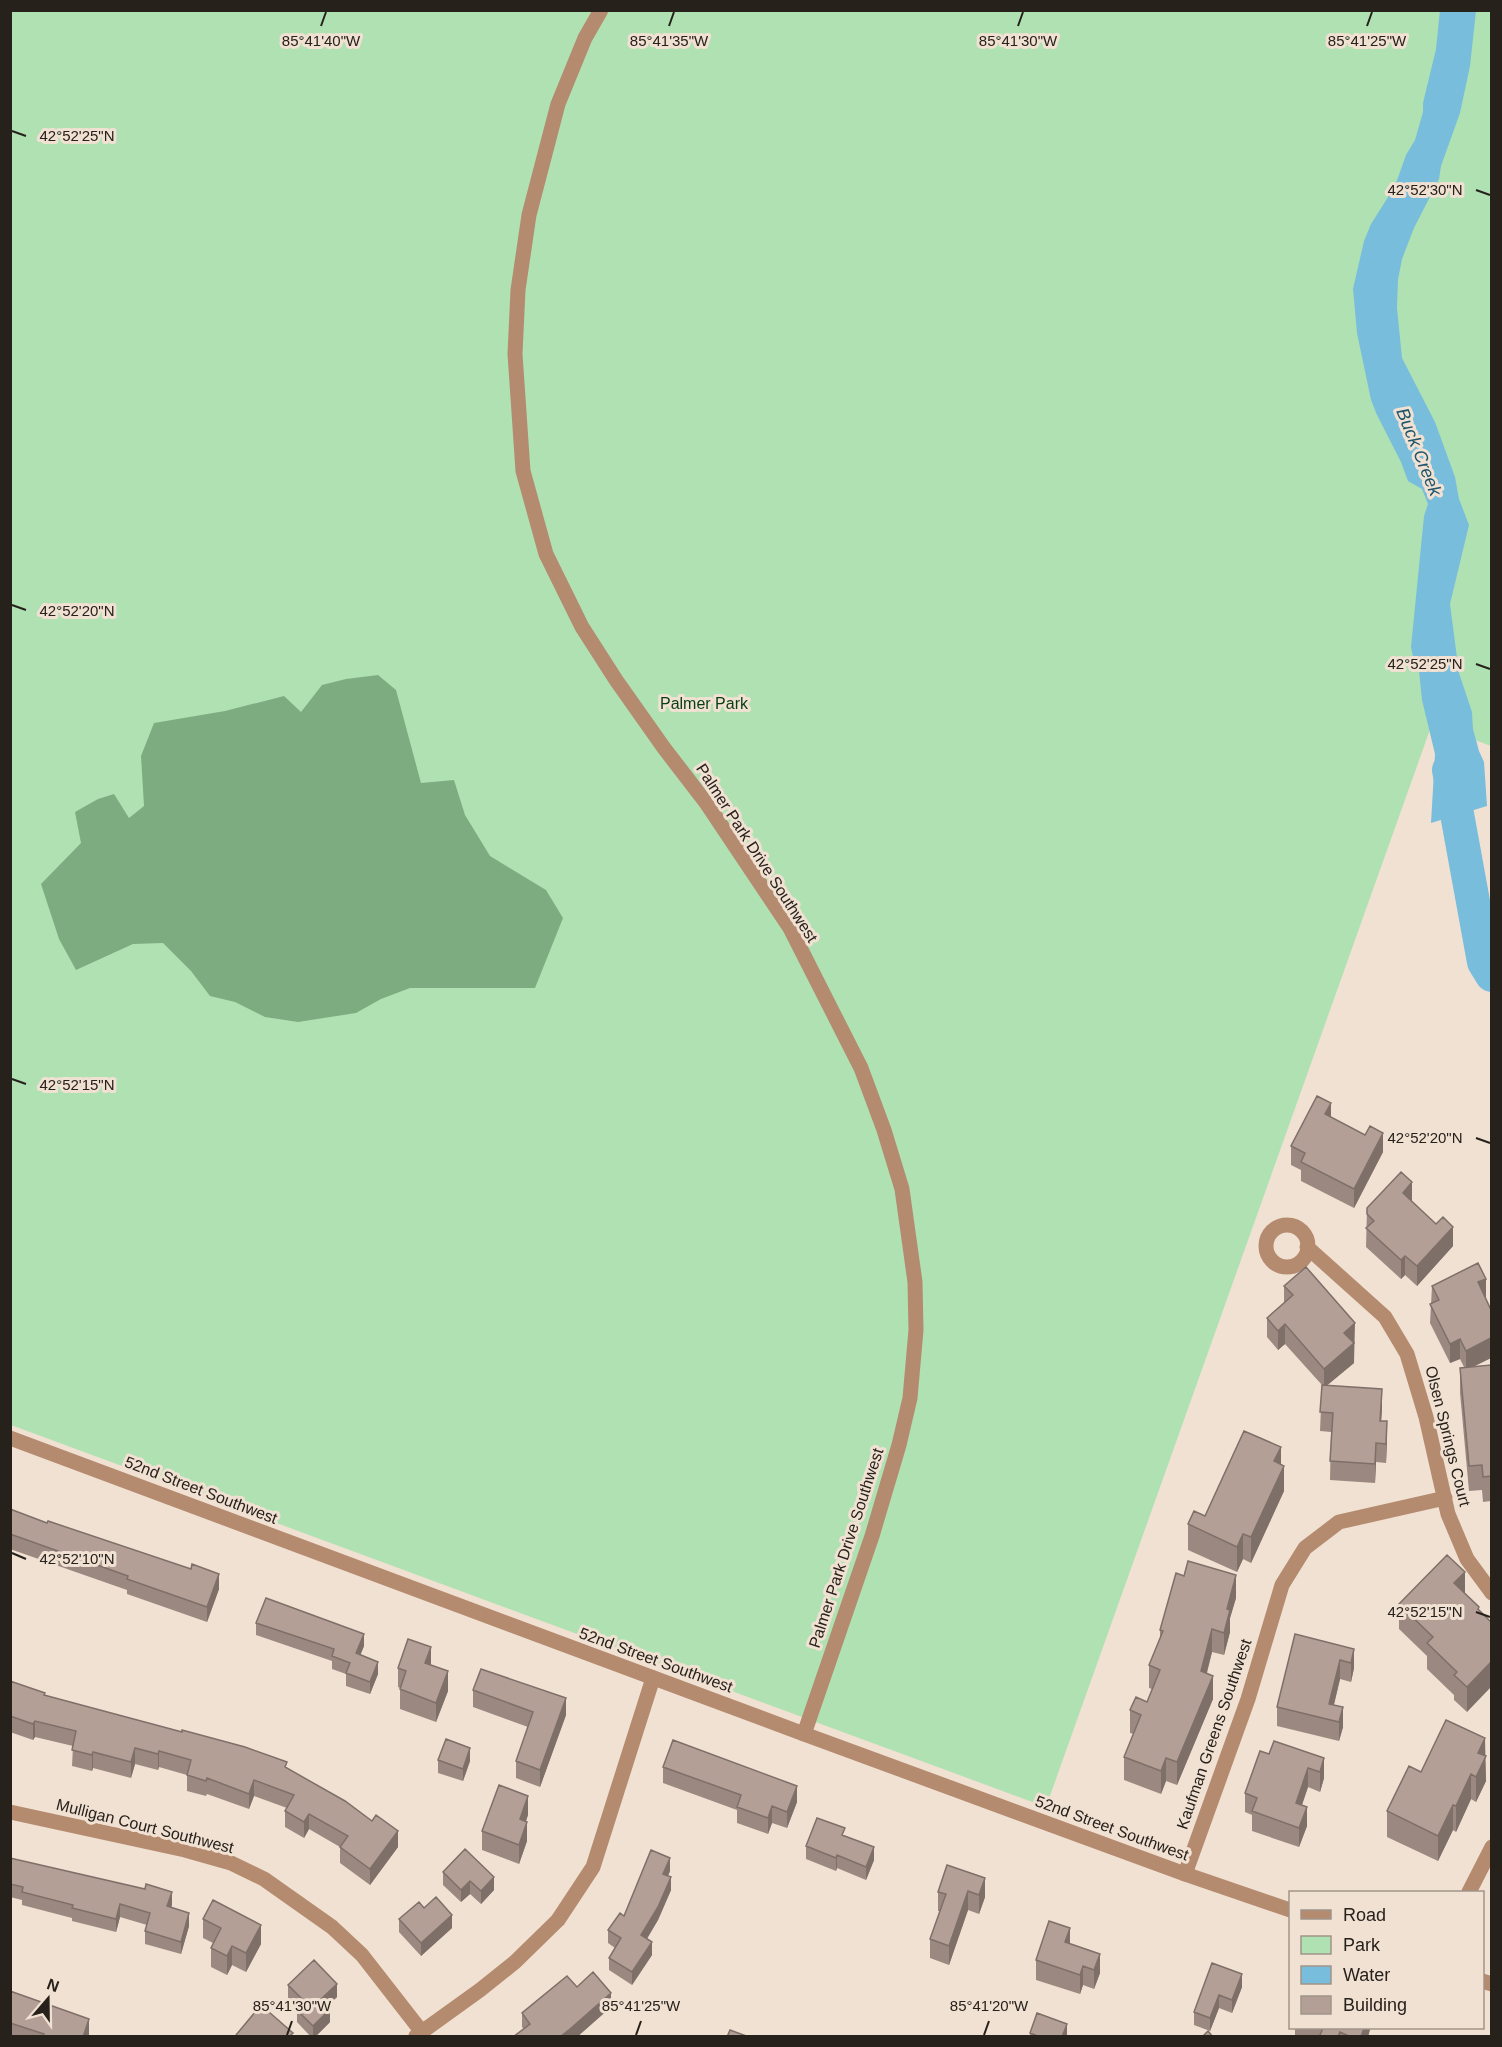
<svg xmlns="http://www.w3.org/2000/svg" width="1502" height="2047" font-family="Helvetica,sans-serif">
  <rect width="100%" height="100%" fill="#f1e1d2"/>
  <!-- green -->
  <path fill="#b0e1b3" d="M10,11h1481v735l-59,-22 -386,1083 -1035,-382z"/>
  <!-- forest -->
  <path fill="#7dac80" d="M378,675l18,15 25,93 33,-3 11,35 25,41 56,34 17,28 -28,70h-125l-29,11 -25,14 -58,9 -33,-5 -30,-15 -25,-6 -19,-25 -28,-28 -30,1 -57,26 -17,-31 -18,-55 40,-41 -6,-31 23,-13 16,-5 15,24 15,-12 -3,-50 13,-33 71,-12 59,-15 17,16 21,-27 24,-6z"/>
  <!-- water -->
  <path fill="#79bddc" d="M1440,10l36,1 -6,55 -10,47 -19,53 -2,13 -25,49 -12,31 -4,21 -1,28 5,50 33,64 20,55 4,22 10,26 -19,79 9,69 13,39 1,17 6,22 5,11 3,44 -56,17 4,-69 -13,-54 -3,-29 -5,-9 -3,-15 13,-131 4,-12 -6,-15 -14,-8 -7,-19 -24,-47 -6,-15 -14,-67 -4,-44 11,-48 7,-17 24,-38 11,-31 9,-15 8,-28v-9l13,-54z"/>
  <g fill="none" stroke-linecap="round" stroke-linejoin="round">
    <!-- river -->
    <path stroke="#79bddc" stroke-width="34" d="M1449,770l35,192 8,13"/>
    <!-- minor -->
    <path stroke="#b58b70" stroke-width="15" d="M601,10l-16,28 -27,66 -29,111 -11,75 -3,64 8,117 23,83 36,73 34,53 48,68 43,56 83,124 71,140 23,62 18,59 13,93 1,48 -6,68 -11,47 -27,91 -68,198
      M1266 1246a21 21 0 1 1 42 0a21 21 0 1 1-42 0Z
      M1307,1247l78,70 22,37 19,63 22,97 19,45 25,34
      M10,1812l175,38 46,13 33,16 68,48 30,28 60,77
      M1185,1874l63,-175 34,-114 23,-37 34,-26 106,-24
      M1469,1892l23,-45
      M416,2036l64,-46 35,-28 43,-42 35,-53 60,-189"/>
    <!-- tertiary -->
    <path stroke="#b58b70" stroke-width="15" d="M10,1438l794,296 381,140 105,36
      M1482,1981l10,3"/>
  </g>
  <!-- wall -->
  <path fill="#9b8981" d="M1331,1117l52,35 -29,56 -53,-27v-11l-10,-5v-19z
    M1412,1201l41,45 -36,40 -12,-11 -4,4 -35,-32 1,-39z
    M1284,1286l71,56 -1,2v19l-27,22 55,23 -1,13 6,19 -1,23 -10,-1 -1,21 -45,-3 1,-48 -11,-1 2,-46 -37,-41 -7,6 -11,-13v-19l17,-15z
    M1432,1286l54,12 5,12v48l-18,9 18,-2v136l-8,1 -1,-12 -13,1 -9,-98v-25l4,-1 -4,-8 -10,4 -20,-40z
    M1281,1464l3,27 -33,72 -8,-4 -6,13 -49,-22v-26l17,-8z
    M10,1509l209,80 -12,33 -80,-28v-4l-117,-41z
    M1465,1594l14,13 -12,105 -13,-12v-5l-27,-26v-13l-28,-27v-25z
    M1236,1598l-6,20v14l-6,23 -12,-3 -5,21 6,26 -36,86 -11,-4 -5,13 -37,-14v-23l10,-23 -4,-1v-23l17,-8 5,-13 -3,-1v-23l11,-25v-10z
    M256,1623l108,23 -4,9 18,19 -8,20 -24,-8v-12l-14,-5v-8l-76,-26z
    M1354,1649v19l-3,14 -11,-3 -6,26 9,22 -4,14 -62,-15v-19z
    M431,1665l17,26 -12,31 -36,-13v-21l-2,-1v-19z
    M10,1681l35,14 242,74 111,78 -28,38 -30,-22v-16l-31,-18 -5,9 -19,-11v-16l2,-3 -33,-12 -5,13 -42,-15 -1,2 -19,-5v-16l-28,-8 -1,3 -23,-6 -4,14 -38,-10 -1,3 -20,-5 1,-20 -38,-9 -2,3 -23,-8z
    M473,1690l93,25 -26,72 -24,-9v-17l12,-34 -55,-20z
    M1269,1754l55,4v20l-4,14 -12,-5 -6,18 5,21 -8,21 -47,-16v-16l-7,-3v-19z
    M1485,1756l1,25 -10,21 -5,-3 -15,33 -3,-2 -15,31 -51,-24v-26l34,-39z
    M438,1760l32,1 -7,20 -25,-8z
    M663,1767l134,35 -10,26 -15,-5 -4,11 -31,-11v-13l-74,-27z
    M528,1815l-2,6 1,20 -8,23 -37,-14v-19z
    M806,1846l68,14 -8,20 -29,-12 -1,3 -30,-12z
    M465,1849l29,41 -13,14 -11,-10 -9,8 -18,-17v-13z
    M10,1858l162,47 -1,2 18,19 -8,28 -36,-10v-13l2,-6 -27,-8 -4,15 -44,-11v-3l-50,-13v-5l-12,-3z
    M947,1865l38,32 -6,17 -11,-4 -19,55 -19,-7v-19l10,-28h-2v-19z
    M670,1871l-2,5 3,14 -13,30 -11,19 5,16 -20,30 -23,-15v-12l6,-10 -7,-5v-13z
    M424,1908l28,20 -31,28 -22,-24v-13z
    M203,1919l58,25 -15,28 -14,-7 -5,10 -16,-8v-19l2,-5 -10,-5z
    M1070,1944l30,29 -6,16 -11,-4 -3,9 -44,-14v-20z
    M1212,1963l30,24 -10,26 -13,-5 -9,23 -16,-6v-13z
    M288,1985l49,12 -10,9 3,16 -15,15h-4l-14,-15v-12l1,-2 -10,-10z
    M577,1987l34,20 -34,30h-64l11,-8 -2,-2v-14z
    M10,1991l79,44v2h-79z
    M1295,2028h75v2l-2,7h-69l-4,-2z
    M1030,2033l37,4h-37z"/>
  <!-- shaded-wall -->
  <path fill="#7e6f69" d="M1331,1103v19l-6,-8z
    M1383,1133v19l-29,56v-19z
    M1412,1182v19l-9,11v-19z
    M1453,1227v19l-36,40v-20z
    M1405,1256v19l-4,4v-19z
    M1486,1279v19l-8,4v-20z
    M1355,1323l-1,40 -30,25v-19l20,-36z
    M1285,1324v20l-7,6v-19z
    M1491,1338v20l-25,12v-19z
    M1460,1339v20l-10,4v-19z
    M1382,1389v19l-2,32v-19z
    M1387,1421v19l-1,23v-19z
    M1376,1443v19l-1,21v-19z
    M1281,1447v26l3,-7v25l-33,72v-26l23,-76z
    M1243,1534v25l-6,13v-25z
    M1465,1572v25l-11,-14z
    M219,1574v15l-12,33v-15z
    M1236,1575v23l-6,20v14l-6,23v-22l3,-24z
    M1212,1629v23l-11,42v-23z
    M364,1634v12l-8,20v-13z
    M431,1647v19l-6,-3z
    M1354,1649v19l-3,14v-19z
    M1340,1660v19l-10,41 -1,-16z
    M378,1662v12l-8,20v-12z
    M1491,1662v25l-24,25v-25z
    M448,1671v20l-12,31v-19z
    M1213,1676v23l-36,86v-23z
    M566,1698v17l-26,72v-17z
    M1343,1707v20l-4,14v-19z
    M35,1721v16l-2,3v-16z
    M1485,1738l1,43 -10,21v-25l2,-24z
    M135,1748v16l-4,14v-16z
    M470,1748v13l-7,20v-12z
    M159,1751v16l-1,3v-16z
    M93,1752v16l-1,3v-16z
    M1166,1758v23l-5,13v-23z
    M1324,1758v20l-4,14v-20z
    M1308,1768v19l-12,35v-19z
    M1471,1774v25l-15,33v-26z
    M254,1780v16l-5,13v-15z
    M797,1786v16l-10,26v-16z
    M528,1796v19l-8,23v-19z
    M1453,1805v25l-15,31v-25z
    M772,1806v17l-4,11v-16z
    M1307,1807v19l-8,21v-19z
    M309,1814v15l-5,9v-16z
    M527,1822v19l-8,23v-19z
    M398,1831v16l-28,38v-16z
    M874,1847v13l-8,20v-13z
    M837,1855v13l-1,3v-13z
    M670,1858v13l-7,16v-13z
    M494,1877v13l-13,14v-13z
    M671,1877v13l-13,30 -17,28v-13z
    M985,1878v19l-6,17v-19z
    M470,1881v13l-9,8v-12z
    M968,1891v19l-19,55v-19z
    M172,1892v13l-5,14v-13z
    M120,1904v13l-4,15v-13z
    M189,1913v13l-8,28v-12z
    M452,1915v13l-31,28v-13z
    M261,1925v19l-15,28v-19z
    M1070,1928v19l-5,-5z
    M652,1942v13l-20,30v-13z
    M232,1946v19l-5,10v-19z
    M1100,1954v19l-6,16v-19z
    M1083,1966v19l-3,9v-19z
    M1242,1974v13l-10,26v-13z
    M337,1984v13l-16,15v-13z
    M611,1993v14l-34,30h-17z
    M1219,1995v13l-9,23v-13z
    M330,2009v13l-15,15h-2v-11z
    M89,2019v18h-6z
    M1067,2024v13h-5z
    M1364,2028h6l-2,9h-7z"/>
  <!-- building -->
  <path fill="#b49f96" stroke="#7e6f69" stroke-width="1.5" d="M1317,1096l14,7 -6,11 40,21 5,-9 13,7 -29,56 -53,-27 4,-9 -14,-7z
    M1401,1172l11,10 -9,11 33,31 7,-7 10,10 -36,39 -12,-10 -4,4 -35,-32 8,-7 -7,-7v-6z
    M1478,1263l8,16 -8,3 13,28v28l-25,13 -6,-12 -10,5 -20,-40 9,-4 -7,-14z
    M1306,1267l49,56 -11,10 10,10 -30,26 -39,-45 -7,7 -11,-13 26,-23 -9,-9z
    M1491,1365v111l-8,1 -1,-12 -13,1 -9,-98z
    M1322,1385l60,4 -2,32h7l-1,23 -10,-1 -1,21 -45,-3 3,-48 -13,-1z
    M1244,1431l37,16 -7,14 10,5 -33,71 -8,-3 -6,13 -49,-23 6,-13 11,5z
    M10,1509l37,14 1,-2 143,48 1,-5 27,10 -12,33 -80,-28 1,-3 -118,-42z
    M1447,1555l18,17 -11,11 25,24 -1,2 13,13v40l-24,25 -13,-12 3,-3 -30,-29 6,-6 -34,-33z
    M1188,1561l48,14 -9,34 3,1 -6,23 -12,-4 -11,42 12,5 -36,86 -11,-4 -5,13 -37,-14 17,-42 -11,-5 6,-13 11,5 13,-32 -11,-5 14,-34 -3,-1 16,-57 8,3z
    M266,1598l98,36 -8,19 22,9 -8,20 -24,-9 4,-10 -18,-7 2,-7 -78,-26z
    M1295,1634l59,15 -3,14 -11,-3 -11,44 14,3 -4,15 -62,-15z
    M408,1639l23,8 -6,16 23,8 -12,32 -36,-14 6,-18 -8,-3z
    M481,1669l85,29 -26,72 -24,-9 17,-49 -60,-22z
    M10,1681l35,12 -1,2 138,37v-2l63,17 42,15 -2,5 60,34 27,20 4,-6 22,16 -28,38 -30,-22 8,-11 -39,-22 -5,8 -19,-11 9,-16 -40,-15 -5,14 -42,-16 -1,3 -19,-6 4,-15 -32,-9 -1,3 -23,-6 -4,14 -38,-10 -1,3 -20,-5 4,-19 -41,-10 -2,3 -23,-8z
    M1446,1720l39,18 -7,15 8,3 -10,21 -5,-3 -15,32 -3,-1 -15,31 -51,-25 22,-45 12,6z
    M446,1739l24,9 -7,21 -25,-9z
    M673,1740l124,46 -10,26 -15,-6 -4,12 -31,-11 4,-12 -78,-28z
    M1274,1741l50,17 -4,14 -12,-4 -12,35 11,4 -8,21 -47,-17 5,-13 -12,-5 15,-42 9,3z
    M499,1785l29,11 -8,23 7,3 -8,23 -37,-14z
    M817,1818l28,10 -3,7 32,12 -8,20 -29,-12 -1,3 -30,-12z
    M465,1849l29,28 -13,14 -11,-10 -9,9 -18,-18z
    M651,1850l19,8 -7,16 8,3 -13,30 -17,28 11,7 -20,30 -23,-14 12,-20 -13,-8 12,-17 4,3z
    M10,1858l135,31 1,-5 26,8 -5,14 22,7 -8,29 -36,-11 5,-18 -30,-9 -4,15 -44,-11 1,-3 -51,-13 1,-5 -13,-3z
    M947,1865l38,13 -6,17 -11,-4 -19,55 -19,-7 16,-45 -8,-2z
    M436,1897l16,18 -31,28 -22,-24 20,-17 5,6z
    M213,1900l48,25 -15,28 -14,-7 -5,10 -16,-8 10,-20 -18,-9z
    M1049,1921l21,7 -5,14 35,12 -6,16 -11,-4 -3,9 -44,-15z
    M314,1960l23,24 -16,15 9,10 -17,17 -16,-16 8,-8 -17,-17z
    M1212,1963l30,11 -10,26 -13,-5 -9,23 -16,-6z
    M593,1972l18,21 -41,36 -10,8h-47l17,-13 -8,-11 45,-37 10,11z
    M10,1991l79,28 -6,18h-38l-2,-1 1,-2 -34,-11z
    M261,2005l32,28 -4,4h-52l-1,-2z
    M1037,2013l30,11 -5,13h-22l-10,-4z
    M1323,2028h41l-3,9h-10l-11,-5 -2,5h-15l-3,-2z
    M730,2030l19,7h-22z
    M1208,2031l5,6h-11z"/>
  <!-- ticks -->
  <path fill="none" stroke="#27211c" stroke-width="2" d="M321,26l5,-14M669,26l5,-14M1018,26l5,-14M1367,26l5,-14M12,131l14,5M1476,190l14,5M12,605l14,5M1476,664l14,5M12,1079l14,5M1476,1138l14,5M12,1553l14,6M1476,1612l14,5M287,2035l5,-14M636,2035l5,-14M984,2035l5,-14"/>
  <g text-anchor="middle" dominant-baseline="central" stroke-width="6" stroke-linejoin="round" paint-order="stroke">
    <!-- park labels -->
    <g font-size="16" fill="#073e13" stroke="#f1e1d2">
      <text x="704" y="703">Palmer Park</text>
    </g>
    <!-- street labels -->
    <g font-size="16" fill="#27211c" stroke="#f1e1d2">
      <text transform="translate(757 853) rotate(57)">Palmer Park Drive Southwest</text>
      <text transform="translate(1448 1436) rotate(76)">Olsen Springs Court</text>
      <text transform="translate(201 1490) rotate(21)">52nd Street Southwest</text>
      <text transform="translate(846 1548) rotate(-72)">Palmer Park Drive Southwest</text>
      <text transform="translate(656 1660) rotate(20)">52nd Street Southwest</text>
      <text transform="translate(1214 1734) rotate(-71)">Kaufman Greens Southwest</text>
      <text transform="translate(145 1826) rotate(14)">Mulligan Court Southwest</text>
      <text transform="translate(1112 1828) rotate(20)">52nd Street Southwest</text>
    </g>
    <!-- water labels -->
    <g font-size="18" font-style="italic" fill="#1e556b" stroke="#f1e1d2">
      <text transform="translate(1419 452) rotate(68)">Buck Creek</text>
    </g>
  </g>
  <g font-size="15" text-anchor="middle" fill="#27211c" stroke="#f1e1d2" stroke-width="6" stroke-linejoin="round" paint-order="stroke">
    <text x="321" y="46">85°41'40"W</text>
    <text x="669" y="46">85°41'35"W</text>
    <text x="1018" y="46">85°41'30"W</text>
    <text x="1367" y="46">85°41'25"W</text>
    <text x="77" y="141">42°52'25"N</text>
    <text x="1425" y="195">42°52'30"N</text>
    <text x="77" y="616">42°52'20"N</text>
    <text x="1425" y="669">42°52'25"N</text>
    <text x="77" y="1090">42°52'15"N</text>
    <text x="1425" y="1143">42°52'20"N</text>
    <text x="77" y="1564">42°52'10"N</text>
    <text x="1425" y="1617">42°52'15"N</text>
    <text x="292" y="2011">85°41'30"W</text>
    <text x="641" y="2011">85°41'25"W</text>
    <text x="989" y="2011">85°41'20"W</text>
  </g>
  <!-- border -->
  <rect width="1502" height="2047" fill="none" stroke="#27211c" stroke-width="24"/>
  <!-- legend -->
  <rect x="1289" y="1891" width="195" height="138" fill="#f1e1d2" stroke="#a09489" stroke-width="1.5"/>
  <rect x="1301" y="1910" width="30" height="9" fill="#b58b70" stroke="#a09489" stroke-width="1.5"/>
  <text x="1343" y="1921" font-size="18" fill="#27211c">Road</text>
  <rect x="1301" y="1936" width="30" height="18" fill="#b0e1b3" stroke="#a09489" stroke-width="1.5"/>
  <text x="1343" y="1951" font-size="18" fill="#27211c">Park</text>
  <rect x="1301" y="1966" width="30" height="18" fill="#79bddc" stroke="#a09489" stroke-width="1.5"/>
  <text x="1343" y="1981" font-size="18" fill="#27211c">Water</text>
  <rect x="1301" y="1996" width="30" height="18" fill="#b49f96" stroke="#a09489" stroke-width="1.5"/>
  <text x="1343" y="2011" font-size="18" fill="#27211c">Building</text>
  <!-- north arrow -->
  <g transform="translate(48 1999) rotate(20)" stroke="#f1e1d2" stroke-width="4.5" paint-order="stroke">
  <path d="M0-4.5L10 22L0 15L-10 22Z" fill="#27211c"/>
  <text y="-9" font-size="16" font-weight="bold" text-anchor="middle" fill="#27211c">N</text>
  </g>
</svg>
